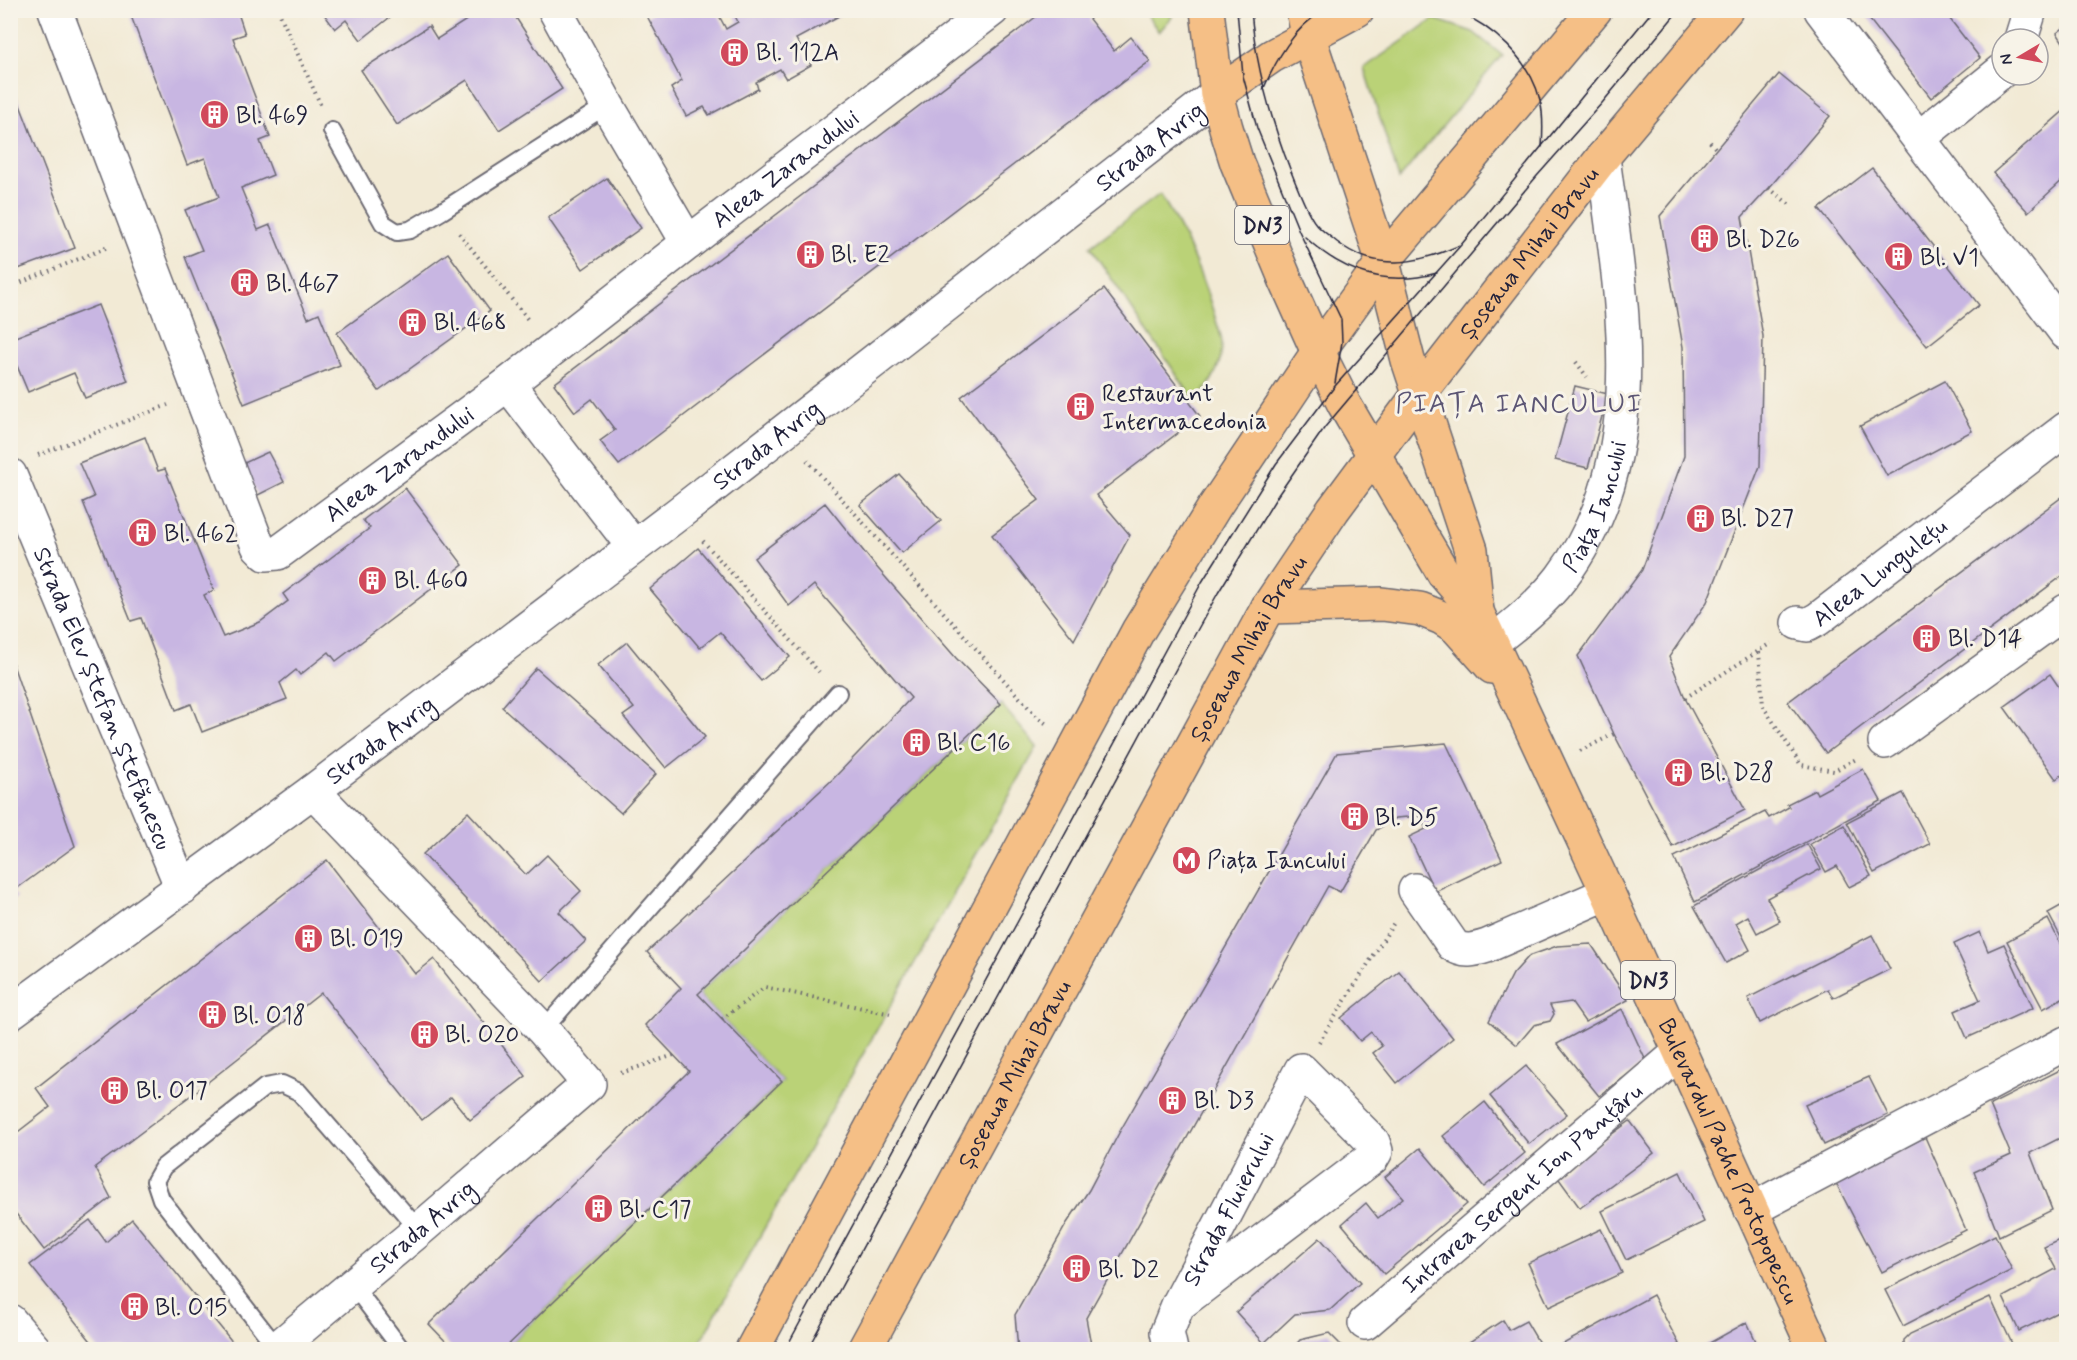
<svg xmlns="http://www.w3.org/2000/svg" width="2077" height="1360" font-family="Mynerve,sans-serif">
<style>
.green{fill:#bad277;stroke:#6e7a59;stroke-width:1.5}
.building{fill:#c8b6e2}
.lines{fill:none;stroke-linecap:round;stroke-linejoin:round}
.lane-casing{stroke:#6b6871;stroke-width:20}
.street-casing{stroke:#6b6871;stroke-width:36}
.primary-casing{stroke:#6b6871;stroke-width:36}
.path{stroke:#6b6871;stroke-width:4;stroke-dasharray:1.5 4.5;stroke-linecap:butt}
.lane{stroke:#fff;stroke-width:16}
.street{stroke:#fff;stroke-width:33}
.primary{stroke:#f5bf86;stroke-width:33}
.tram{stroke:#22223b;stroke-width:1.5}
.labels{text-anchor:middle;stroke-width:6;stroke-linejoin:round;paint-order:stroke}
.shield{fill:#f7f3e8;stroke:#62616f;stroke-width:1.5}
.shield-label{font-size:22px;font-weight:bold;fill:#22223b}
.poi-label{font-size:24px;fill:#22223b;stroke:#f7f3e8;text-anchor:start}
.street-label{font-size:24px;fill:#22223b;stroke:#f7f3e8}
.quarter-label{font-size:27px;letter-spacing:1.5px;fill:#5c5675;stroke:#f7f3e8}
</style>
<rect width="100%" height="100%" fill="#f7f3e8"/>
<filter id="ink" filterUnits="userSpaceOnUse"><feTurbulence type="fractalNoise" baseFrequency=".0167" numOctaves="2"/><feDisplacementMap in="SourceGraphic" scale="12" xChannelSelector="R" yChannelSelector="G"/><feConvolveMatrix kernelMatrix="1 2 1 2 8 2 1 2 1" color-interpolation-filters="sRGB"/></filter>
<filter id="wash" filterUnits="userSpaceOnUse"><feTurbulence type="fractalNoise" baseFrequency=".008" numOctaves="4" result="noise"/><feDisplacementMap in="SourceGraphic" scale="24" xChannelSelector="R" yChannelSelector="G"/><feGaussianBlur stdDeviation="1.35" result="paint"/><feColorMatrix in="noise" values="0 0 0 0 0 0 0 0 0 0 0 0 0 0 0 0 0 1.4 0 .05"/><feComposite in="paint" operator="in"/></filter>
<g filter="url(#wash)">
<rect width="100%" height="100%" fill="#f2ead5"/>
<!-- green -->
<g class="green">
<path d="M1144,11h25l3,6 -13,15z"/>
<path d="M1434,19l39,13 29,23 -103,124 -35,-111z"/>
<path d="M1160,194c24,38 42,80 55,123 2,8 7,19 7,27 0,23 -12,42 -27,58l-105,-155z"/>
<path d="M1001,704l36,43 -341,602 -193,1 279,-269 -84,-87z"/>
</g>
<g id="blocks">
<!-- building -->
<g class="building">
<path d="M145,10h92l8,24 -12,4 37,99 -10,4 13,34 -32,13 17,42 12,-5 38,93 11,-5 21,52 -96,39 -59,-147 17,-7 -17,-40 34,-13 -14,-39 -18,7 -56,-149z"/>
<path d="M321,10h78l-38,30 -15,-20 -11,9z"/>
<path d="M482,10h29l51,79 -63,41 -32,-50 -70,45 -36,-55 68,-44 8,13z"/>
<path d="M657,10h59l10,19 12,-7 -6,-12h118l-54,29 15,26 -25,14 -6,-10 -24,13 2,7 -49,26 -5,-8 -18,9 -15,-28 11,-7 -35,-65z"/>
<path d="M1045,10h56l-12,9 25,32 17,-14 19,24 -531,404 -19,-24 15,-11 -23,-31 -17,13 -21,-28z"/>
<path d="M1862,10h81l37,48 -49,40z"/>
<path d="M2066,26v21l-9,-14z"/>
<path d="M1779,74l51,42 -61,72 -27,29 21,119 -3,130 -53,136 -38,55 16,41 60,112 -72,37 -59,-113 -36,-78 64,-86 42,-114 -1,-109 -23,-131z"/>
<path d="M10,79l65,169 -65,24z"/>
<path d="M2066,109v68l-38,35 -35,-39z"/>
<path d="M1872,168l107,137 -52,41 -108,-137z"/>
<path d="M607,178l34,50 -58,41 -35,-51z"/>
<path d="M448,253l42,58 -111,80 -42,-58z"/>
<path d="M1104,289l96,127 -104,79 34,40 -56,105 -82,-105 47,-35 -78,-103z"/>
<path d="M98,305l30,76 -43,17 -11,-25 -46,19 -18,-43v-10z"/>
<path d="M1945,381l27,50 -85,45 -27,-50z"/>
<path d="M1575,386l33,8 -20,74 -33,-8z"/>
<path d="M145,437l13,34 7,-2 49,121 -10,5 19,42 37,-15 28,-21 -5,-7 87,-66 -7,-8 42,-32 58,77 -127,96 -7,-9 -29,23 -4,-5 -16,13 7,16 -85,33 -11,-28 -15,6 -35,-92 -10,3 -48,-119 11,-5 -15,-34z"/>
<path d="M268,452l16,30 -26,13 -16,-31z"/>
<path d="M899,474l42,47 -39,32 -42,-48z"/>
<path d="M2066,494v79l-240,180 -38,-51z"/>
<path d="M825,503l48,60 83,95 45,46 -303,290 84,87 -279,269h-49l-25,-26 260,-253 -44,-46 36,-37 -34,-36 186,-173 78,-81 -97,-113 -25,21 -35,-48z"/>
<path d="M698,548l92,109 -29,24 -41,-49 -20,16 -50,-59z"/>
<path d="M627,642l78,95 -39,31 -43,-52 11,-8 -36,-43z"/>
<path d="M10,656l65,190 -63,46 5,5 -7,6v-70l4,-2 -4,-5z"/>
<path d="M536,668l120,106 -35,39 -119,-106z"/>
<path d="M2050,674l16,23v75l-10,7 -52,-72z"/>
<path d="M1446,743l56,117 -67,32 -26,-55 17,-8 -6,-13 -24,2 -20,12 -36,62 -12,-6 -242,432 6,32h-74l-3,-35 52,-92 22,-33 30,-57 218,-380z"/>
<path d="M1863,769l18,32 -186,101 -21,-45 91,-45 4,6 20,-11 -2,-3 28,-14 2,4z"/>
<path d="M1903,793l27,51 -56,29 -27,-51z"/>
<path d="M468,812l58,63 21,-20 34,36 -22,21 27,29 -44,40 -119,-127z"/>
<path d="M1844,825l27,51 -22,11 -12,-21 -11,6 -16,-28z"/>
<path d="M1807,844l14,25 -54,29 13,23 -23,12 -9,-17 -12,7 14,27 -24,13 -32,-57z"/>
<path d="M327,860l88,114 19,-15 92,117 -56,44 -19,-23 -29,23 -101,-127 -127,100 -99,74 16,31 -67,52 -34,-44v-68l40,-31 -14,-19z"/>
<path d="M2066,903v44l-18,-34z"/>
<path d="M2048,919l18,36v41l-23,13 -36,-68z"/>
<path d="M1980,932l8,19 16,-7 29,64 -66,30 -12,-27 25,-11 -26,-56z"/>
<path d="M1872,935l18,34 -57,29 -5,-9 -68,34 -12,-25z"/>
<path d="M1591,944l37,56 -43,22 -14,-20 -21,3 4,9 -4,7 -16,4 -17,20 -28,-24 24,-47 16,-18 28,-10z"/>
<path d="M1399,971l54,67 -56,45 -24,-30 9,-7 -11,-14 -11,9 -19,-23z"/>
<path d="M1622,1009l24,52 -47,35 -42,-52z"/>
<path d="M1526,1066l41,48 -38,30 -39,-48z"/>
<path d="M2066,1067v68l-36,18 22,57 -53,26 -25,-64 37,-17 -21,-50z"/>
<path d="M1869,1077l19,38 -64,30 -19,-40z"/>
<path d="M1485,1102l40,51 -41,34 -41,-51z"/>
<path d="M1630,1121l24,32 -74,55 -24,-33z"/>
<path d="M1925,1137l41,93 -84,42 -46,-89z"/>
<path d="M1420,1148l47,56 -83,70 -42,-50 24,-21 12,15 25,-20 -18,-21z"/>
<path d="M1680,1172l24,50 -78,38 -24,-49z"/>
<path d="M132,1219l107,131h-141l-68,-85 60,-45 16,22z"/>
<path d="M1601,1229l21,44 -73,34 -21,-44z"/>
<path d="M1995,1235l17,35 -109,56 -18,-36z"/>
<path d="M2066,1237v71l-47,23 -16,-34 53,-28 -12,-22z"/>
<path d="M1320,1238l40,45 -30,27 -35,4 -31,29 -28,-31z"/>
<path d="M1653,1295l26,49 -10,6h-103l-3,-6z"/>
<path d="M1990,1297l25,53h-111v-10l6,-6z"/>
<path d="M1503,1320l6,10 17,-9 16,27 -3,2h-82z"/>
<path d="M1747,1322l13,28h-63z"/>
<path d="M1329,1333l17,17h-55l9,-10z"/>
</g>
</g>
</g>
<g filter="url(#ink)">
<use href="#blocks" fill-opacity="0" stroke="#6b6871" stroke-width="1.5"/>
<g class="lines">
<defs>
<g id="lane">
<path d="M332,131l51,92 14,9 13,-2 32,-19 165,-106"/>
<path d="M543,1030l295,-337"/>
<path d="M353,1285l49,65"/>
<path d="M277,1348l-116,-149 -6,-18 8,-14 102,-80 17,-3 17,8 120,138"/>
</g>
<g id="street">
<path id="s1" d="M55,10l203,536 8,8 12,-1 230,-169 180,-141 304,-233"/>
<path d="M555,10l52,95 81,138"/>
<path d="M1821,10l245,323"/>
<path d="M2021,39l9,-29"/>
<path d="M1919,138l83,-67"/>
<path d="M508,384l125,162"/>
<path id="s2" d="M10,475l172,413"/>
<path id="s3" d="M1798,623l9,2 11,-6 248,-190"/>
<path id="s4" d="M1491,643c25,-19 51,-40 70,-65 93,-123 60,-280 42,-421"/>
<path d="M1885,742l181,-131"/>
<path d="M1415,890l38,55c11,8 21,5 34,1l121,-53"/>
<path id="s5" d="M10,1013l303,-222 366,-278 538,-419"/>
<path d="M1751,1210l315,-167"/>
<path d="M10,1321l25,29"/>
<path id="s6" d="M1365,1323l315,-271"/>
<path id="s7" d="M275,1350l144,-120 170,-146 -46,-54 -230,-239"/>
<path id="s8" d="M1171,1350l-4,-18 11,-27 123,-235 72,72 3,9 -4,7 -194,147"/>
</g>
<g id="primary">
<path id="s9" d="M1207,10l10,84 9,34 11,35 49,118 32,71 26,52 100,170 33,38 131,281 207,457"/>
<path d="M1303,10l5,25 75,227 25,98 63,190 6,62"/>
<path d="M1217,94l55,-38 85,-46"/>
<path d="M1268,607l114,-3 38,5 22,9 14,9 36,40"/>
<path d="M752,1350l386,-719 77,-125 103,-154 65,-90 212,-252"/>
<path id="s10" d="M864,1350l404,-743 65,-97 86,-116 184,-237 123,-147"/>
</g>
</defs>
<!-- lane casing -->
<use href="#lane" class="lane-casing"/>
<!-- street casing -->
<use href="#street" class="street-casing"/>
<!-- primary casing -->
<use href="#primary" class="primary-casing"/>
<!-- path -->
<g class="path">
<path d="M278,10l44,98"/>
<path d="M1710,142l6,7"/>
<path d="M1769,188l21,17"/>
<path d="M459,233l70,88"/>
<path d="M10,287l98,-40"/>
<path d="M1576,362l11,15"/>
<path d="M38,455l130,-50"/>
<path d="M807,460l230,257 11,8"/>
<path d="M703,541l116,131"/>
<path d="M1759,652l4,54 38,59 33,6 22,-12"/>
<path d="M1685,698l86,-55"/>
<path d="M1580,751l34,-17"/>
<path d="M722,1019l43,-32 126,27"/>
<path d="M1319,1042l76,-121"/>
<path d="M621,1073l53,-18"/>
<path d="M554,1350l6,-5 12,5"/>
</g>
<!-- lane -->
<use href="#lane" class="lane"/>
<!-- street -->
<use href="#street" class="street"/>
<!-- primary -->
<use href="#primary" class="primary"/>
<!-- tram -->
<g class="tram">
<path d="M1237,10l6,66 14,52 42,103 42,88 1,23 -7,41"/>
<path d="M1251,10c4,50 16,96 33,143 6,16 22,60 32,71 6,7 14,12 21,18 39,30 79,22 121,4"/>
<path d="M1455,10c37,16 75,49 85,90 4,15 3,32 2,47"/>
<path d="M1263,90c13,-30 31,-63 61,-80"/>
<path d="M1305,237c38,36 81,50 132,36"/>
<path d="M785,1350l417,-768 74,-118 59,-78 126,-141 192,-235"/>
<path d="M807,1350l377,-696 34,-61 60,-98 47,-68 212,-251 65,-73 77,-93"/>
</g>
</g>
</g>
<!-- icons -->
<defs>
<symbol id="building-disc" viewBox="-11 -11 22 22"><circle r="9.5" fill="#d1495b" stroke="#f7f3e8"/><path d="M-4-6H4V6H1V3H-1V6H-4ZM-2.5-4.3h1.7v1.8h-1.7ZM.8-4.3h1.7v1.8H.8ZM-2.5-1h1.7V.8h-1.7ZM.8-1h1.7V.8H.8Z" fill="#fff"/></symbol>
<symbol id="metro-disc" viewBox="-11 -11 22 22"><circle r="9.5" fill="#d1495b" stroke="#f7f3e8"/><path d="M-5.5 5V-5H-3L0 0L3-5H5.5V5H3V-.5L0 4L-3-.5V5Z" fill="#fff"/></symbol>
</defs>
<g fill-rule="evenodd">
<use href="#building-disc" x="718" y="36" width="33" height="33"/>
<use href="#building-disc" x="198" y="98" width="33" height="33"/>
<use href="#building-disc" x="1688" y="222" width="33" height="33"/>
<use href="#building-disc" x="794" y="238" width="33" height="33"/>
<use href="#building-disc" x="1882" y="240" width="33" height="33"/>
<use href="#building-disc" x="228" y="266" width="33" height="33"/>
<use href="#building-disc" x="396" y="306" width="33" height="33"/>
<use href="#building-disc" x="1064" y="390" width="33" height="33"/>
<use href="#building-disc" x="1684" y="502" width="33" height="33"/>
<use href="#building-disc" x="126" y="516" width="33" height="33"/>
<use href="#building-disc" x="356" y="564" width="33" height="33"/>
<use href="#building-disc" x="1910" y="622" width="33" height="33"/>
<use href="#building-disc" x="900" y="726" width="33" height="33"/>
<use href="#building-disc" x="1662" y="756" width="33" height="33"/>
<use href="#building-disc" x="1338" y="800" width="33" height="33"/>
<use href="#metro-disc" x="1170" y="844" width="33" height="33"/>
<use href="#building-disc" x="292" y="922" width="33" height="33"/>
<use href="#building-disc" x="196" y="998" width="33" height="33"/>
<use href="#building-disc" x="408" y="1018" width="33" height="33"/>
<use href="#building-disc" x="98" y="1074" width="33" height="33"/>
<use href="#building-disc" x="1156" y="1084" width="33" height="33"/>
<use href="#building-disc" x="582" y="1192" width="33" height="33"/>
<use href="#building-disc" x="1060" y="1252" width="33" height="33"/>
<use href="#building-disc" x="118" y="1290" width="33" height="33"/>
</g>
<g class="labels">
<!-- shield labels -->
<g class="shield">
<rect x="1235" y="206" width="54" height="38" rx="4.5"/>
<rect x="1621" y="961" width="54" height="38" rx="4.5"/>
</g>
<g class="shield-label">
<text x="1262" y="233">DN3</text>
<text x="1648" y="988">DN3</text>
</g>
<!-- poi labels -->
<g class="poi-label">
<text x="756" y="60">Bl. 112A</text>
<text x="236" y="123">Bl. 469</text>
<text x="1726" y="247">Bl. D26</text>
<text x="831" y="262">Bl. E2</text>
<text x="1920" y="265">Bl. V1</text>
<text x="266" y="291">Bl. 467</text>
<text x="434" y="330">Bl. 468</text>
<text x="1102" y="401">Restaurant<tspan x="1102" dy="28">Intermacedonia</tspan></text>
<text x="1721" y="526">Bl. D27</text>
<text x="164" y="541">Bl. 462</text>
<text x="394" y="588">Bl. 460</text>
<text x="1948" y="646">Bl. D14</text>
<text x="937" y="750">Bl. C16</text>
<text x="1700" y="780">Bl. D28</text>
<text x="1375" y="825">Bl. D5</text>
<text x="1207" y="868">Piața Iancului</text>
<text x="330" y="946">Bl. O19</text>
<text x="233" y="1023">Bl. O18</text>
<text x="445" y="1042">Bl. O20</text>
<text x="136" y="1098">Bl. O17</text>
<text x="1194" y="1108">Bl. D3</text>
<text x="619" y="1217">Bl. C17</text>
<text x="1098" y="1277">Bl. D2</text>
<text x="155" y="1315">Bl. O15</text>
</g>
<!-- street labels -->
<g class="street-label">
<text dy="8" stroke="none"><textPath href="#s5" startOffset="1432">Strada Avrig</textPath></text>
<text dy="8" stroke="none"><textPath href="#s1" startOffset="1233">Aleea Zarandului</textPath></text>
<text dy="8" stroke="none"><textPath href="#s10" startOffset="1286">Șoseaua Mihai Bravu</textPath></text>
<text dy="8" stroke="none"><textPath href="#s5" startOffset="946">Strada Avrig</textPath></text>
<text dy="8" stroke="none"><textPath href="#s1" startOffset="747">Aleea Zarandului</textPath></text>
<text dy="8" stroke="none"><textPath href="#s4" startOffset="176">Piața Iancului</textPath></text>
<text dy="8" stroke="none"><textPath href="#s3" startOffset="99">Aleea Lungulețu</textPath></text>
<text dy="8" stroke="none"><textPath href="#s10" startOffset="800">Șoseaua Mihai Bravu</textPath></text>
<text dy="8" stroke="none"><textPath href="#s2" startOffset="242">Strada Elev Ștefan Ștefănescu</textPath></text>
<text dy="8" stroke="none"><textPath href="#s5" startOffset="460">Strada Avrig</textPath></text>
<text dy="8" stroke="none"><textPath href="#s10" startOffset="314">Șoseaua Mihai Bravu</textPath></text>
<text dy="8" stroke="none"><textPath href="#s9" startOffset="1272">Bulevardul Pache Protopopescu</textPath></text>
<text dy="8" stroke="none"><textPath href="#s6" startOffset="207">Intrarea Sergent Ion Panțâru</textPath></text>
<text dy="8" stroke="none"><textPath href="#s8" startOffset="156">Strada Fluierului</textPath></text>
<text dy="8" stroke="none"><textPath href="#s7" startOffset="192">Strada Avrig</textPath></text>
</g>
<!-- quarter labels -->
<g class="quarter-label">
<text x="1519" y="412">PIAȚA IANCULUI</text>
</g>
</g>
<!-- margin -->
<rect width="2077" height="1360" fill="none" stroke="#f7f3e8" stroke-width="36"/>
<!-- north arrow -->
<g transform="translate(2020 57) rotate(260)"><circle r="28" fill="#f7f3e8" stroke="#a29fa3" stroke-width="1.5"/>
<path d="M0-4.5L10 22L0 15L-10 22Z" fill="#d1495b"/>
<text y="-9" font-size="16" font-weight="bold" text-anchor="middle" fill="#22223b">N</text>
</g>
</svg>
